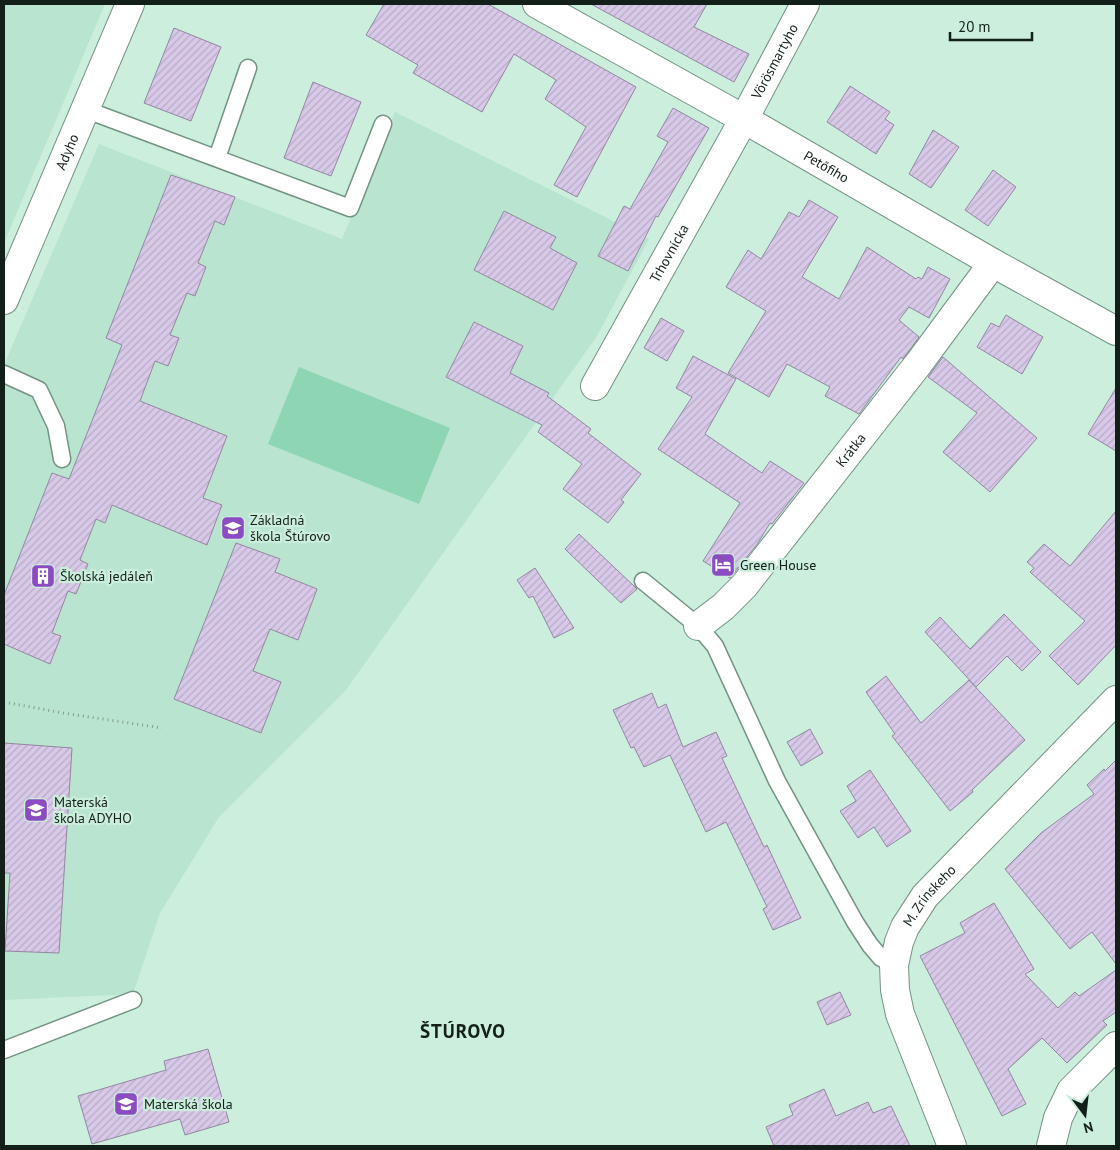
<svg xmlns="http://www.w3.org/2000/svg" width="1120" height="1150" font-family="'PT Sans',sans-serif">
<style>
.built{fill:#b9e4cf}
.pitch{fill:#8ed5b4}
.building{fill:url(#building-hatch);stroke:#9386a1}
.lines{fill:none;stroke-linecap:round;stroke-linejoin:round}
.lane-casing{stroke:#739383;stroke-width:19}
.street-casing{stroke:#739383;stroke-width:30}
.path{stroke:#829c8f;stroke-width:3;stroke-dasharray:1 4;stroke-linecap:butt}
.lane{stroke:#fff;stroke-width:16}
.street{stroke:#fff;stroke-width:28}
.labels{text-anchor:middle;stroke-width:4.5;stroke-linejoin:round;paint-order:stroke}
.street-label{font-size:14px;fill:#131f19;stroke:#ced}
.poi-label{font-size:14px;fill:#131f19;stroke:#ced;text-anchor:start}
.district-label{font-size:19px;font-weight:bold;letter-spacing:1px;fill:#131f19;stroke:#ced}
</style>
<defs>
<pattern id="building-hatch" width="6" height="6" patternUnits="userSpaceOnUse" patternTransform="scale(1.25)"><rect width="6" height="6" fill="#d7c9e7"/><path d="M-1 1l2-2M0 6l6-6M5 7l2-2" fill="none" stroke="#b8acc6"/></pattern>
</defs>
<rect width="100%" height="100%" fill="#ced"/>
<!-- built -->
<g class="built">
<path d="M4,4h101l-101,239z"/>
<path d="M395,112l254,127 -52,97 -251,354 -127,127 -59,96 -27,81 -129,6v-635l95,-221 243,95z"/>
</g>
<!-- pitch -->
<path class="pitch" d="M299,367l151,61 -31,76 -151,-60z"/>
<!-- building -->
<g class="building">
<path d="M384,4h104l148,83 -59,110 -23,-12 32,-58 -41,-28 11,-19 -42,-26 -32,58 -69,-39 5,-8 -52,-30z"/>
<path d="M591,4h116l-13,23 55,27 -15,28z"/>
<path d="M174,28l47,19 -30,74 -47,-18z"/>
<path d="M313,82l48,20 -30,74 -47,-18z"/>
<path d="M850,86l40,26 -5,7 9,6 -18,29 -49,-32z"/>
<path d="M673,108l36,20 -51,89 -2,-1 -28,55 -30,-15 26,-50 6,3 38,-67 -11,-6z"/>
<path d="M933,130l26,17 -28,41 -22,-14z"/>
<path d="M993,170l23,17 -28,39 -23,-16z"/>
<path d="M171,175l64,22 -11,28 -9,-4 -17,42 8,4 -11,29 -8,-3 -17,42 9,3 -11,28 -13,-5 -15,40 87,35 -24,62 19,7 -15,40 -95,-40 -7,18 -9,-4 -16,41 8,4 -12,30 -8,-3 -16,42 9,3 -11,28 -46,-20v-49l48,-122 17,6 53,-134 -16,-7z"/>
<path d="M809,200l29,17 -36,60 37,22 28,-52 49,32 2,-2 4,2 6,-12 22,12 -21,39 -20,-11 -10,13 20,17 -16,22 -2,-2 -42,57 -34,-18 5,-9 -43,-23 -18,33 -41,-24 38,-62 -40,-24 22,-37 13,9 28,-47 10,5z"/>
<path d="M504,211l52,26 -6,11 27,15 -24,47 -79,-40z"/>
<path d="M1006,315l37,22 -21,37 -45,-27 14,-24 8,4z"/>
<path d="M661,318l23,13 -17,30 -23,-13z"/>
<path d="M474,322l49,24 -13,27 39,20 -2,3 44,33 -3,4 53,41 -20,26 3,2 -16,21 -45,-34 19,-25 -44,-32 4,-7 -96,-48z"/>
<path d="M693,356l43,23 -31,55 57,39 8,-12 34,22 -32,41 -2,-1 -12,20 -28,35 -27,-17 37,-58 -82,-54 34,-52 -16,-9z"/>
<path d="M943,357l94,81 -47,54 -47,-40 34,-39 -49,-36z"/>
<path d="M1116,388v63l-28,-17z"/>
<path d="M1116,511v134l-38,40 -29,-29 36,-35 -55,-49 4,-4 -7,-6 17,-18 26,22z"/>
<path d="M579,534l56,53 2,2 -16,14 -56,-54z"/>
<path d="M236,543l44,16 -5,13 42,17 -19,51 -28,-11 -17,42 28,11 -20,51 -87,-34z"/>
<path d="M535,568l39,60 -20,10 -21,-42 -4,2 -12,-18z"/>
<path d="M1004,614l37,38 -19,19 -15,-15 -31,31 -51,-55 15,-15 30,32z"/>
<path d="M886,676l35,47 48,-43 56,60 -53,50 1,2 -23,19 -58,-75 3,-2 -29,-42z"/>
<path d="M652,693l6,15 8,-4 17,43 33,-15 11,24 -5,2 42,89 3,-2 34,73 -28,12 -10,-21 4,-2 -41,-85 -20,10 -36,-77 -26,12 -10,-20 -3,1 -18,-38z"/>
<path d="M810,729l13,24 -22,13 -14,-24z"/>
<path d="M4,743l68,5 -13,205 -54,-2 5,-78h-6z"/>
<path d="M1116,760v204l-24,-32 -22,17 -65,-80 36,-36 53,-39 -7,-9 17,-16 1,2z"/>
<path d="M870,770l41,61 -24,16 -13,-20 -16,11 -18,-27 16,-10 -9,-15z"/>
<path d="M994,903l40,66 -9,5 33,34 17,-16 4,4 37,-26v42l-13,9 4,4 -40,38 -25,-25 -34,31 18,35 -24,12 -82,-160 45,-23 -5,-10z"/>
<path d="M840,992l11,23 -24,10 -10,-23z"/>
<path d="M208,1049l21,73 -44,13 -5,-16 -88,25 -14,-48 88,-26 -2,-9z"/>
<path d="M824,1089l12,27 32,-14 5,11 18,-7 19,40h-136l-8,-19 27,-12 -4,-10z"/>
</g>
<g class="lines">
<defs>
<g id="lane">
<path d="M84,109l266,99 33,-84"/>
<path d="M217,158l31,-90"/>
<path d="M4,374l35,16 17,36 6,33"/>
<path d="M643,581l55,45 17,20 62,135 78,141 15,23 11,13 13,7"/>
<path d="M4,1050l129,-50"/>
</g>
<g id="street">
<path id="s1" d="M537,4l207,115 249,144 123,68"/>
<path id="s2" d="M4,300l126,-296"/>
<path id="s3" d="M595,386l149,-267 61,-115"/>
<path id="s4" d="M698,626l25,-19 21,-21 175,-223 74,-100"/>
<path id="s5" d="M952,1146l-52,-132 -5,-24 -1,-25 5,-23 6,-15 20,-31 191,-196"/>
<path d="M1051,1146l7,-28 13,-27 45,-45"/>
</g>
</defs>
<!-- lane casing -->
<use href="#lane" class="lane-casing"/>
<!-- street casing -->
<use href="#street" class="street-casing"/>
<!-- path -->
<path class="path" d="M4,702l59,11 99,15"/>
<!-- lane -->
<use href="#lane" class="lane"/>
<!-- street -->
<use href="#street" class="street"/>
</g>
<!-- icons -->
<defs>
<symbol id="school-square" viewBox="-11 -11 22 22"><rect x="-9" y="-9" width="18" height="18" rx="4" fill="#8c4cc1" stroke="#ced"/><path d="M0-5L7-2L0 1L-7-2ZM-4 1L0 2.5L4 1V4Q0 6-4 4Z" fill="#fff"/></symbol>
<symbol id="hotel-square" viewBox="-11 -11 22 22"><rect x="-9" y="-9" width="18" height="18" rx="4" fill="#8c4cc1" stroke="#ced"/><path d="M-6-4.5h1.5V1H6V5H4.5V3h-9V5H-6ZM-4 0a1.8 1.8 0 1 1 3.6 0ZM.5 0V-2.5h3Q6-2.5 6 0Z" fill="#fff"/></symbol>
<symbol id="building-square" viewBox="-11 -11 22 22"><rect x="-9" y="-9" width="18" height="18" rx="4" fill="#8c4cc1" stroke="#ced"/><path d="M-4-6H4V6H1V3H-1V6H-4ZM-2.5-4.3h1.7v1.8h-1.7ZM.8-4.3h1.7v1.8H.8ZM-2.5-1h1.7V.8h-1.7ZM.8-1h1.7V.8H.8Z" fill="#fff"/></symbol>
</defs>
<g fill-rule="evenodd">
<use href="#school-square" x="219" y="514" width="28" height="28"/>
<use href="#hotel-square" x="709" y="551" width="28" height="28"/>
<use href="#building-square" x="29" y="562" width="28" height="28"/>
<use href="#school-square" x="22" y="796" width="28" height="28"/>
<use href="#school-square" x="112" y="1090" width="28" height="28"/>
</g>
<g class="labels">
<!-- street labels -->
<g class="street-label">
<text dy="5" stroke="none"><textPath href="#s3" startOffset="371">Vörösmartyho</textPath></text>
<text dy="5" stroke="none"><textPath href="#s2" startOffset="161">Adyho</textPath></text>
<text dy="5" stroke="none"><textPath href="#s1" startOffset="332">Petőfiho</textPath></text>
<text dy="5" stroke="none"><textPath href="#s3" startOffset="152">Trhovnícka</textPath></text>
<text dy="5" stroke="none"><textPath href="#s4" startOffset="234">Krátka</textPath></text>
<text dy="5" stroke="none"><textPath href="#s5" startOffset="271">M. Zrínskeho</textPath></text>
</g>
<!-- poi labels -->
<g class="poi-label">
<text x="250" y="525">Základná<tspan x="250" dy="16">škola Štúrovo</tspan></text>
<text x="740" y="570">Green House</text>
<text x="60" y="581">Školská jedáleň</text>
<text x="54" y="807">Materská<tspan x="54" dy="16">škola ADYHO</tspan></text>
<text x="144" y="1109">Materská škola</text>
</g>
<!-- district labels -->
<g class="district-label">
<text x="463" y="1038">ŠTÚROVO</text>
</g>
</g>
<!-- border -->
<rect width="1120" height="1150" fill="none" stroke="#131f19" stroke-width="10"/>
<!-- north arrow -->
<g transform="translate(1085 1115) rotate(165)" stroke="#cceedd" stroke-width="4" paint-order="stroke">
<path d="M0-4L9 19L0 12L-9 19Z" fill="#131f19"/>
<text y="-8" font-size="14" font-weight="bold" text-anchor="middle" fill="#131f19">N</text>
</g>
<!-- scale -->
<path d="M950 32v8h82v-8" fill="none" stroke="#131f19" stroke-width="2.5"/>
<text x="958" y="32" font-size="15" fill="#131f19" stroke="#cceedd" stroke-width="4" paint-order="stroke">20 m</text>
</svg>
